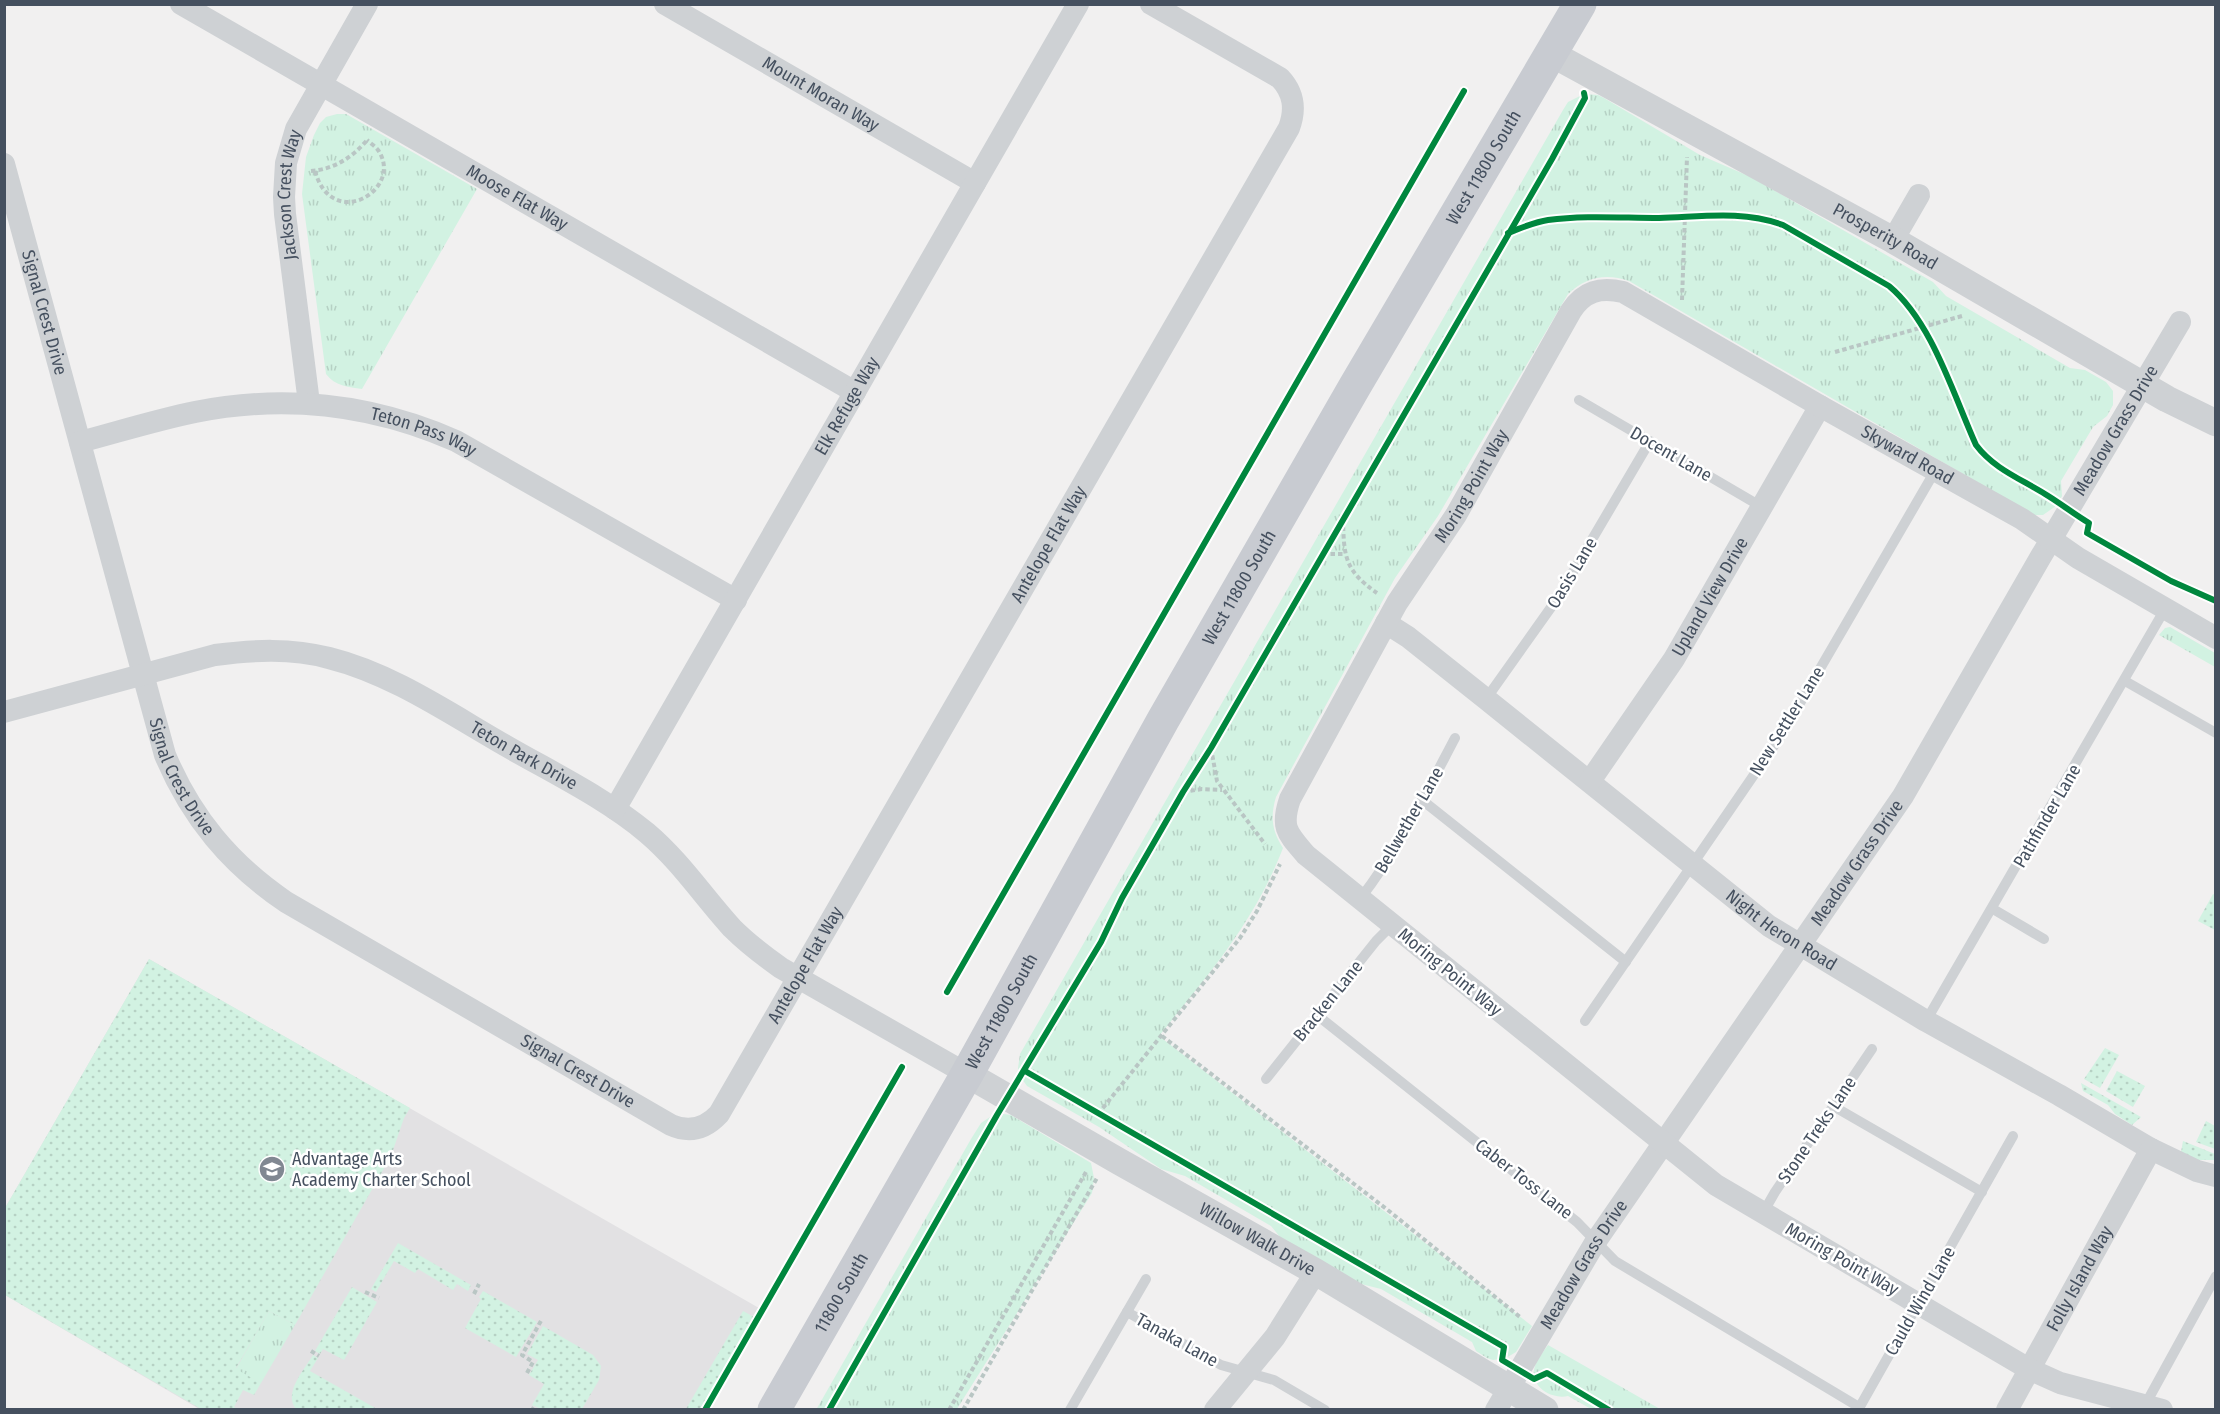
<svg xmlns="http://www.w3.org/2000/svg" width="2220" height="1414" font-family="'Fira Sans Condensed',sans-serif">
<style>
.education{fill:#e2e1e3}
.grass{fill:url(#grass-dots)}
.park{fill:url(#park-tufts)}
.lines{fill:none;stroke-linecap:round;stroke-linejoin:round}
.path{stroke:#b9c6c4;stroke-width:4;stroke-dasharray:4.5 3;stroke-linecap:butt}
.service{stroke:#ced1d4;stroke-width:10}
.minor{stroke:#ced1d4;stroke-width:22}
.tertiary{stroke:#ced1d4;stroke-width:27}
.primary{stroke:#c8cbd1;stroke-width:33}
.cycleway-casing{stroke:#fff;stroke-width:10}
.cycleway{stroke:#00873e;stroke-width:6}
.labels{text-anchor:middle;stroke-width:5;stroke-linejoin:round;paint-order:stroke}
.street-label{font-size:18px;fill:#45505f;stroke:#fff}
.poi-label{font-size:18px;fill:#45505f;stroke:#fff;text-anchor:start}
</style>
<defs>
<pattern id="grass-dots" width="8" height="8" patternUnits="userSpaceOnUse" patternTransform="scale(1.5)"><rect width="8" height="8" fill="#d2f2e2"/><path d="M2 2h.1M6 6h.1" fill="none" stroke="#b6d1c4" stroke-width="1.8" stroke-linecap="round"/></pattern>
<pattern id="park-tufts" width="24" height="20" patternUnits="userSpaceOnUse" patternTransform="scale(1.5)"><rect width="24" height="20" fill="#d2f2e2"/><path d="M3 7l-1-3M5 7V3M7 7l1-3M15 17l-1-3M17 17v-4M19 17l1-3" fill="none" stroke="#b6d1c4"/></pattern>
</defs>
<rect width="100%" height="100%" fill="#f1f0f0"/>
<!-- education -->
<path class="education" d="M149,959l610,349 -58,101 -500,1 -196,-115v-87z"/>
<!-- grass -->
<g class="grass">
<path d="M2213,894l2,1v35l-17,-9z"/>
<path d="M149,959l261,149 -6,10 -13,38 -96,169 -26,-14 -33,57 25,15 -7,12 -11,-5 -9,17 4,2h-37l-196,-114v-87z"/>
<path d="M2105,1048l14,7 -19,33 -16,-9z"/>
<path d="M2117,1071l28,15 -12,21 -27,-16z"/>
<path d="M2081,1083l60,34 -9,8 -17,-11 -7,-9 -25,-14z"/>
<path d="M2206,1121l9,5v23l-19,-7z"/>
<path d="M2183,1141l32,13v6h-17l-17,-8z"/>
<path d="M398,1243l73,42 -3,6 -11,-7 -4,6 -35,-21 -3,4 -21,-12 -18,31 -5,-3z"/>
<path d="M352,1287l25,15 -33,58 -21,-11 -3,5 -5,-3z"/>
<path d="M483,1291l54,31 -21,35 -51,-29 16,-29 -2,-2z"/>
<path d="M743,1311l11,6 -53,92h-15z"/>
<path d="M543,1326l50,29 8,11 -2,14 -17,29h-41l-9,-4 12,-21 -15,-9 9,-15 -11,-6z"/>
<path d="M313,1355l5,3 -8,13 67,38 -80,1c-15,-16 7,-40 16,-55z"/>
</g>
<!-- park -->
<g class="park">
<path d="M1584,94l14,1 6,3 96,57 51,22 182,105 13,14 124,72 15,2 21,12 7,9v14l-6,11 -14,11 -32,54 1,15 -6,10 -13,9h-9l-405,-234c-23,-8 -43,-4 -61,13l-130,222 -43,62 -119,219c-6,20 -4,34 7,51 -29,75 -75,127 -124,188l373,290 -16,26 -10,6 -13,2 -6,-2 -11,-7 -4,-9 -91,-53 -20,-5 -81,-47 -9,-11 -86,-50 -24,-7 -62,-42 -72,-41 -8,-11 -1,-7 2,-14 543,-944 5,-8z"/>
<path d="M337,114h9l131,75 -115,200c-14,-2 -27,-3 -36,-15l-24,-180 4,-37 8,-22 6,-12 6,-6z"/>
<path d="M2170,627l45,26v14l-56,-32 6,-7z"/>
<path d="M996,1113l15,2 80,48 3,15 -2,15 -135,216 -141,1 155,-271 10,-16z"/>
<path d="M269,1311l26,14 -34,58 -25,-14z"/>
<path d="M1548,1345l112,64h-69l-23,-13c-16,4 -40,-10 -33,-30 2,-7 9,-15 13,-21z"/>
</g>
<g class="lines">
<!-- path -->
<g class="path">
<path d="M311,171c24,-2 42,-14 57,-32"/>
<path d="M315,171c17,62 90,18 63,-21 -3,-4 -8,-7 -11,-10"/>
<path d="M1682,300l5,-143"/>
<path d="M1835,352l127,-36"/>
<path d="M1343,519c1,37 1,51 34,74"/>
<path d="M1323,554h21"/>
<path d="M1211,748l6,33 48,63"/>
<path d="M1183,792l19,-3 20,1"/>
<path d="M1162,1036l227,175 131,106"/>
<path d="M1098,1114l142,-176 17,-27 23,-47"/>
<path d="M365,1292l14,6"/>
<path d="M474,1294l5,-10"/>
<path d="M311,1351l8,5"/>
<path d="M527,1373l6,-11 -11,-7 20,-36"/>
<path d="M531,1408l3,2"/>
<path d="M949,1410l137,-238"/>
<path d="M963,1410l134,-232"/>
</g>
<!-- service -->
<g class="service">
<path d="M1579,400l183,107"/>
<path d="M2125,681l91,52"/>
<path d="M1486,699l71,-100 93,-158"/>
<path d="M1422,800l204,162"/>
<path d="M1360,899c38,-49 66,-106 95,-161"/>
<path d="M1993,909l51,30"/>
<path d="M1317,1015l260,207 38,39 244,146"/>
<path d="M1585,1021l197,-287 153,-263"/>
<path d="M1926,1021l239,-412"/>
<path d="M1266,1079l110,-138 16,-16"/>
<path d="M1833,1106l149,86"/>
<path d="M1763,1213l12,-21 97,-143"/>
<path d="M1127,1312l94,53 53,15 51,30"/>
<path d="M2144,1407l72,-131"/>
<path d="M1070,1410l76,-131"/>
<path d="M1858,1410l155,-274"/>
</g>
<!-- minor -->
<g class="minor">
<path id="s1" d="M181,4l674,388"/>
<path id="s2" d="M665,4l310,179"/>
<path id="s3" d="M4,164l161,591c26,62 65,109 121,147l385,223c18,8 34,4 48,-11l570,-986c7,-19 5,-35 -9,-50l-129,-74"/>
<path d="M1893,240l26,-45"/>
<path id="s4" d="M309,403l-24,-189 -1,-17 2,-34 10,-34 71,-125"/>
<path id="s5" d="M80,442c38,-10 76,-22 115,-30 90,-18 177,-8 261,29l280,159"/>
<path id="s6" d="M1386,623l22,14 78,62 283,227 157,95 133,74 92,54 46,22 19,5"/>
<path id="s7" d="M4,712l211,-57c38,-5 76,-7 114,3 64,16 121,56 179,89 47,27 97,51 139,86 33,28 56,63 85,95 15,15 32,28 49,40l186,106"/>
<path id="s8" d="M1590,781l84,-122 146,-253"/>
<path id="s9" d="M615,809l463,-805"/>
<path d="M1215,1410l60,-73 41,-65"/>
<path id="s10" d="M1496,1410l100,-169 307,-445 137,-238 140,-236"/>
<path id="s11" d="M2007,1410l144,-261"/>
<path id="s12" d="M2162,1410l-102,-27 -31,-14 -313,-184 -410,-330c-18,-21 -26,-27 -16,-56l107,-196 59,-88 115,-204c13,-20 29,-24 52,-19l197,114 202,113 56,39 138,80"/>
</g>
<!-- tertiary -->
<g class="tertiary">
<path id="s13" d="M1552,54l341,186 274,159 49,24"/>
<path id="s14" d="M967,1074l153,88 196,110 229,138"/>
</g>
<!-- primary -->
<path class="primary" id="s15" d="M774,1410l193,-336 196,-354 192,-334 225,-382"/>
<defs>
<g id="cycleway">
<path d="M1508,233c13,-5 26,-11 40,-13 36,-5 74,-2 111,-2 42,-1 83,-8 124,7l106,61c43,36 64,108 87,159 18,24 45,34 69,49 15,9 29,20 44,29l-2,10 84,48 45,20"/>
<path d="M947,992l517,-901"/>
<path d="M1025,1071l479,276 -2,13 32,19 13,-6 62,37"/>
<path d="M705,1410l197,-343"/>
<path d="M829,1410l168,-295 104,-173 21,-44 61,-106 28,-44 341,-589 33,-61 -1,-5"/>
</g>
</defs>
<!-- cycleway casing -->
<use href="#cycleway" class="cycleway-casing"/>
<!-- cycleway -->
<use href="#cycleway" class="cycleway"/>
</g>
<!-- icons -->
<defs>
<symbol id="school-disc" viewBox="-11 -11 22 22"><circle r="9.5" fill="#818892" stroke="#fff"/><path d="M0-5L7-2L0 1L-7-2ZM-4 1L0 2.5L4 1V4Q0 6-4 4Z" fill="#fff"/></symbol>
</defs>
<g fill-rule="evenodd">
<use href="#school-disc" x="257" y="1154" width="30" height="30"/>
</g>
<g class="labels">
<!-- street labels -->
<g class="street-label">
<text dy="6" stroke="none"><textPath href="#s2" startOffset="180">Mount Moran Way</textPath></text>
<text dy="6" stroke="none"><textPath href="#s15" startOffset="1431">West 11800 South</textPath></text>
<text dy="6" stroke="none"><textPath href="#s4" startOffset="210">Jackson Crest Way</textPath></text>
<text dy="6" stroke="none"><textPath href="#s1" startOffset="388">Moose Flat Way</textPath></text>
<text dy="6" stroke="none"><textPath href="#s13" startOffset="380">Prosperity Road</textPath></text>
<text dy="6" stroke="none"><textPath href="#s3" startOffset="154">Signal Crest Drive</textPath></text>
<text dy="6" stroke="none"><textPath href="#s9" startOffset="465">Elk Refuge Way</textPath></text>
<text dy="6" stroke="none"><textPath href="#s10" startOffset="1160">Meadow Grass Drive</textPath></text>
<text dy="6" stroke="none"><textPath href="#s5" startOffset="352">Teton Pass Way</textPath></text>
<text transform="translate(1671 454) rotate(30)" y="6">Docent Lane</text>
<text dy="6" stroke="none"><textPath href="#s12" startOffset="2043">Skyward Road</textPath></text>
<text dy="6" stroke="none"><textPath href="#s12" startOffset="1454">Moring Point Way</textPath></text>
<text dy="6" stroke="none"><textPath href="#s3" startOffset="1962">Antelope Flat Way</textPath></text>
<text transform="translate(1572 573) rotate(-59)" y="6">Oasis Lane</text>
<text dy="6" stroke="none"><textPath href="#s15" startOffset="945">West 11800 South</textPath></text>
<text dy="6" stroke="none"><textPath href="#s8" startOffset="220">Upland View Drive</textPath></text>
<text transform="translate(1787 721) rotate(-58)" y="6">New Settler Lane</text>
<text dy="6" stroke="none"><textPath href="#s7" startOffset="552">Teton Park Drive</textPath></text>
<text dy="6" stroke="none"><textPath href="#s3" startOffset="639">Signal Crest Drive</textPath></text>
<text transform="translate(2047 816) rotate(-60)" y="6">Pathfinder Lane</text>
<text transform="translate(1409 820) rotate(-60)" y="6">Bellwether Lane</text>
<text dy="6" stroke="none"><textPath href="#s10" startOffset="656">Meadow Grass Drive</textPath></text>
<text dy="6" stroke="none"><textPath href="#s6" startOffset="501">Night Heron Road</textPath></text>
<text dy="6" stroke="none"><textPath href="#s3" startOffset="1476">Antelope Flat Way</textPath></text>
<text transform="translate(1450 972) rotate(39)" y="6">Moring Point Way</text>
<text transform="translate(1328 1001) rotate(-51)" y="6">Bracken Lane</text>
<text dy="6" stroke="none"><textPath href="#s15" startOffset="459">West 11800 South</textPath></text>
<text dy="6" stroke="none"><textPath href="#s3" startOffset="1143">Signal Crest Drive</textPath></text>
<text transform="translate(1817 1130) rotate(-56)" y="6">Stone Treks Lane</text>
<text transform="translate(1524 1179) rotate(38)" y="6">Caber Toss Lane</text>
<text dy="6" stroke="none"><textPath href="#s14" startOffset="334">Willow Walk Drive</textPath></text>
<text transform="translate(1842 1259) rotate(30)" y="6">Moring Point Way</text>
<text dy="6" stroke="none"><textPath href="#s10" startOffset="170">Meadow Grass Drive</textPath></text>
<text dy="6" stroke="none"><textPath href="#s11" startOffset="150">Folly Island Way</textPath></text>
<text dy="6" stroke="none"><textPath href="#s15" startOffset="135">11800 South</textPath></text>
<text transform="translate(1920 1301) rotate(-60)" y="6">Cauld Wind Lane</text>
<text transform="translate(1177 1340) rotate(29)" y="6">Tanaka Lane</text>
</g>
<!-- poi labels -->
<g class="poi-label">
<text x="292" y="1165">Advantage Arts<tspan x="292" dy="21">Academy Charter School</tspan></text>
</g>
</g>
<!-- border -->
<rect width="2220" height="1414" fill="none" stroke="#45505f" stroke-width="12"/>
</svg>
